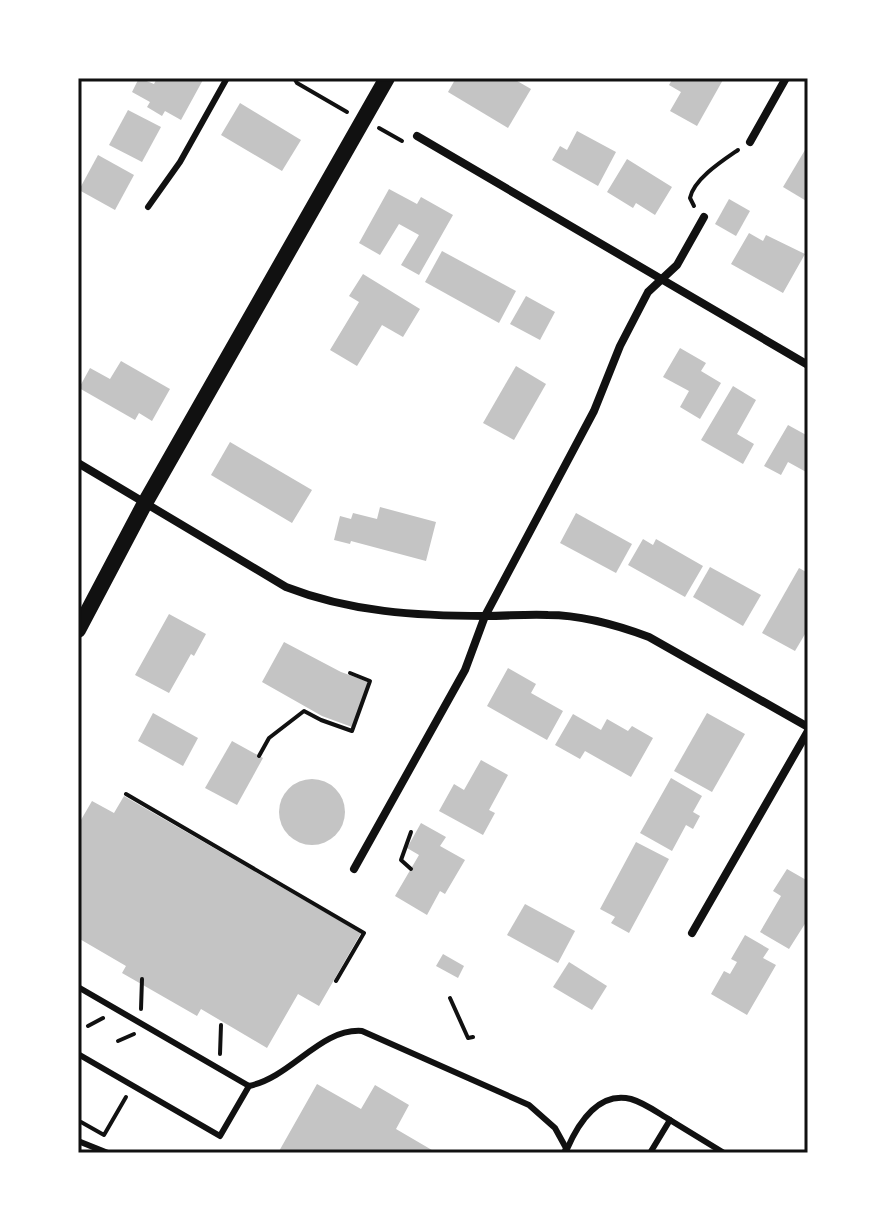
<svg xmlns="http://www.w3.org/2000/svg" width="886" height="1231" font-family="'Roboto Condensed',sans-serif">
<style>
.building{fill:#c4c4c4}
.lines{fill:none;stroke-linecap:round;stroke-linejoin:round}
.path{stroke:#111;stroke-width:4}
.service{stroke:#111;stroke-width:6}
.minor{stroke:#111;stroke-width:8}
.secondary{stroke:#111;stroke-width:16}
.neatline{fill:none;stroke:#111;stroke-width:3}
</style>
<rect width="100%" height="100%" fill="#fff"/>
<!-- building -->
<g class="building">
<path d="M139,78l15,6 3,-6h47l-23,42 -16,-9 -3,5 -15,-9 3,-5 -18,-10z"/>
<path d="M456,78h56l19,11 -23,39 -60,-36z"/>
<path d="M673,78h51l-27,48 -27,-15 11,-19 -12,-7z"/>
<path d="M240,103l61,37 -19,31 -61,-36z"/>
<path d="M128,110l33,17 -19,35 -33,-17z"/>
<path d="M577,131l39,21 -18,34 -46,-26 8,-14 7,4z"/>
<path d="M805,150l3,2v50l-25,-15z"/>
<path d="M98,155l36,20 -19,35 -36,-20z"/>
<path d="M627,159l45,28 -17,28 -19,-12 -3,5 -26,-16z"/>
<path d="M389,189l28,15 4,-7 32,18 -34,60 -18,-10 18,-30 -20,-11 -19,31 -21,-12z"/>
<path d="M729,199l21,12 -14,25 -21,-12z"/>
<path d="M749,233l14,8 3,-6 39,19 -22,39 -52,-29z"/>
<path d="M442,251l74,40 -17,32 -74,-41z"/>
<path d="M363,274l57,35 -17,28 -21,-12 -25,41 -27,-16 29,-48 -10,-6z"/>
<path d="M526,296l29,16 -15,28 -30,-16z"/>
<path d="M680,348l26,15 -5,8 20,12 -21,36 -20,-12 9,-16 -26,-14z"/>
<path d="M121,361l49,28 -18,32 -13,-8 -4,7 -56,-32 11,-20 20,11z"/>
<path d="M516,366l30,18 -32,56 -31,-17z"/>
<path d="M733,386l23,14 -19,34 17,10 -11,20 -42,-24z"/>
<path d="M788,425l20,11v37l-20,-11 -7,13 -17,-9z"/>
<path d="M230,442l82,48 -20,33 -81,-48z"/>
<path d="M380,507l56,15 -10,39 -75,-20 -1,3 -16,-4 6,-24 11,3 2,-6 24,6z"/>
<path d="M576,513l56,31 -16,29 -56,-30z"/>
<path d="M643,539l10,6 3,-6 47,27 -18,31 -57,-32z"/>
<path d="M710,567l51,28 -18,31 -50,-29z"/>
<path d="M799,568l9,5v56l-13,22 -33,-18z"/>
<path d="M169,614l37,20 -12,22 -3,-2 -22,39 -34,-18z"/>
<path d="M284,642l57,30 28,10 -17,45 -30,-11 -60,-34z"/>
<path d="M508,668l28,16 -5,9 32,18 -16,29 -60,-34z"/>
<path d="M153,713l45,25 -15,28 -45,-25z"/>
<path d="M707,713l38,21 -33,58 -38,-21z"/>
<path d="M573,714l28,16 6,-11 21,12 4,-5 21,12 -22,39 -46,-26 -5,8 -25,-14z"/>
<path d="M232,741l31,17 -26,47 -32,-17z"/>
<path d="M481,760l27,15 -19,35 6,3 -12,22 -44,-24 15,-27 10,6z"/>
<path d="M671,778l31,18 -9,16 7,4 -7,13 -7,-4 -14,26 -32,-18z"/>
<circle cx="312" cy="812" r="33"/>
<path d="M124,796l237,137 -42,73 -21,-12 -31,54 -66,-39 -4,7 -75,-43 4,-7 -48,-28v-113l14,-24 22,12z"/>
<path d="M421,823l25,14 -6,9 25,14 -20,34 -5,-3 -13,24 -32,-19 24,-41 -12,-7z"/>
<path d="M636,842l33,17 -40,74 -18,-10 4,-6 -15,-8z"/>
<path d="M787,869l21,12v38l-19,30 -29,-17 21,-36 -8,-5z"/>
<path d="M525,904l50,27 -17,32 -51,-28z"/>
<path d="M745,935l24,14 -6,9 13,7 -29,50 -36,-21 13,-23 6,3 7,-12 -6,-3z"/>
<path d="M443,954l21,12 -6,12 -22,-12z"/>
<path d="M569,962l38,24 -15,24 -39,-23z"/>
<path d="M317,1084l44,25 14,-24 34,20 -13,24 41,24h-159z"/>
</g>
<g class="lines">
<!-- path -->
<g class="path">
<path d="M294,78l3,5 50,29"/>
<path d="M379,128l23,13"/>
<path d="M694,206l-4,-8c4,-19 32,-37 48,-48"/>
<path d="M259,756l10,-18 35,-27 17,9 31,11 18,-50 -20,-8"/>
<path d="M126,794l238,139 -28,48"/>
<path d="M411,869l-10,-9 10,-28"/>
<path d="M450,998l18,40 5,-1"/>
<path d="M141,1009l1,-30"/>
<path d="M88,1026l15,-8"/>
<path d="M118,1041l16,-7"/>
<path d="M220,1054l1,-29"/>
<path d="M81,1122l23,13 22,-38"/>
</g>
<!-- service -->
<g class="service">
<path d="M148,207l32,-45 47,-84"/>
<path d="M78,987l171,99c43,-9 71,-58 113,-55l167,74 26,23 11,20 -2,5"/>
<path d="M78,1054l142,82 29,-50"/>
<path d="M78,1141l30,12"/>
<path d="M567,1149c11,-25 31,-58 64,-50 14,4 27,14 39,21"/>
<path d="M650,1153l20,-33 54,33"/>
</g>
<!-- minor -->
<g class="minor">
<path d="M417,136l391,229"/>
<path d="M750,142l36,-64"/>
<path d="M78,463l208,124c64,25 131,29 200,29 20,0 41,-2 62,-1 35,0 69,10 101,22l159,90"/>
<path d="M354,869l111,-199 20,-54 109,-205 26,-65 28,-54 29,-27 27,-48"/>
<path d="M692,933l116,-202"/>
</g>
<!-- secondary -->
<path class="secondary" d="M78,630l67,-127 242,-425"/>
</g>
<!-- border -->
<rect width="886" height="1231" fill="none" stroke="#ffffff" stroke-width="160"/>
<rect x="80" y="80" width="726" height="1071" class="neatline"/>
</svg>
